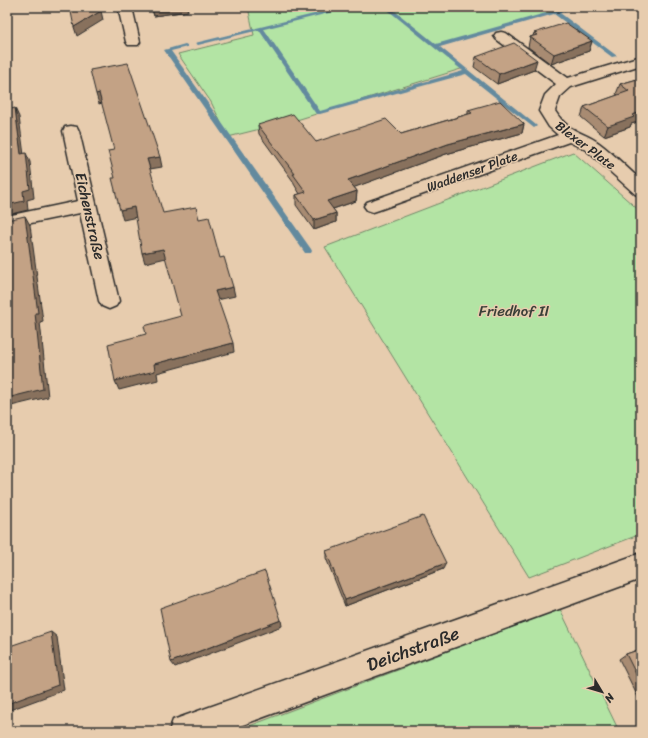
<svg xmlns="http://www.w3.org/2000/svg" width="648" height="738" font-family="Sriracha,sans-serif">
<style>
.green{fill:#b3e4a4;stroke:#6f8868}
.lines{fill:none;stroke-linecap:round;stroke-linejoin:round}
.stream{fill:#638a9e;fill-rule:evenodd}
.street-casing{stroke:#2b2b2b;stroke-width:3}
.secondary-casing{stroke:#2b2b2b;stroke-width:3}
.street{fill:#e7ccae;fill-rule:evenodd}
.secondary{fill:#e7ccae;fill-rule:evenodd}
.wall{fill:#a88b72;stroke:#2b2b2b}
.shaded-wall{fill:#88715d;stroke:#2b2b2b}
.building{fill:#c3a285;stroke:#2b2b2b}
.labels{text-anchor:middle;stroke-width:3;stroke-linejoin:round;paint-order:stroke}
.far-street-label{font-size:13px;fill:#2b2b2b;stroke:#e7ccae}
.street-label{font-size:15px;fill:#2b2b2b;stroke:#e7ccae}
.park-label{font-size:15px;fill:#393e37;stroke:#e7ccae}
.near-street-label{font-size:18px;fill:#2b2b2b;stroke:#e7ccae}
</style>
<rect width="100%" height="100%" fill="#e7ccae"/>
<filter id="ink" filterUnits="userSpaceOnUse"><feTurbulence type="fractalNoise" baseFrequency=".025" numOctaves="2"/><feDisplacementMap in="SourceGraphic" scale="8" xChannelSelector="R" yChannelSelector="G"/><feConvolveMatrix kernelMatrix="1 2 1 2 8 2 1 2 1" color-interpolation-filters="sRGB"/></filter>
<g filter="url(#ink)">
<!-- green -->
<g class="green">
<path d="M248,7h326l-138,39 28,22 -164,51 -72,18 -17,-35 -33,-48 76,-19z"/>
<path d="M573,152l68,60v322l-112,43 -204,-330z"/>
<path d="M560,609l59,122h-383z"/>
</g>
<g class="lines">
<!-- stream -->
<g class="stream">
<path d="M343,7h10l-89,22 56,82 143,-40 -79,-64h6l46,37 117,-33 15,-4h9l-17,6 57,43 -5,1 -58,-43 -114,33 96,78 1,1 -3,2 -68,-54 -146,40h-4l-57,-84 -61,15 -3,-2z"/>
<path d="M185,44l2,1v2l-16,4 140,198 1,2 -1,2h-6l-141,-203z"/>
</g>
<defs>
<g id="street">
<path d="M118,7h14l8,35 -2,3h-10l-2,-3z"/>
<path d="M501,32l5,1 62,45 73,-22v9l-70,22 -11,10 -5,14c15,23 26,19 44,32 15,11 28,25 42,37v16l-6,-2 -49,-44 -17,-8 -190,68 -6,2 -6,-2 -3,-4 3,-4 191,-67 -9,-8 -10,-16 6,-16 11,-11 -60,-45 -2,-3 2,-3z"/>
<path d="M71,126l6,1 2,4 40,170 -3,5 -7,3 -7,-3 -3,-5 -19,-88 -73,15v-12l71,-15 -15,-70 2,-4z"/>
</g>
<path id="secondary" d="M641,553v26l-415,152h-57l4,-11 11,-4z"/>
</defs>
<!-- street casing -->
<use href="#street" class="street-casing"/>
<!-- secondary casing -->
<use href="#secondary" class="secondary-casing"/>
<!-- street -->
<use href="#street" class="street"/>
<!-- secondary -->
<use href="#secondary" class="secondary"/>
</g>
<!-- wall -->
<g class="wall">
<path d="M151,7h36l1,4 -34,5z"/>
<path d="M534,33l58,8 -3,10 -38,13 -23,-17 2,-10 3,-1z"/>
<path d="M476,57l58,13 -37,14 -23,-17z"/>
<path d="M641,78v43l-10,3 -1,3 -26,9 -23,-19 3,-10 34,-12 -2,-1 4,-10z"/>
<path d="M468,110l56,14 -2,9 -76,21 -92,33 3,4 -1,10 -23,8 3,4v9l-22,8 -18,-25v-10l4,-1 -6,-10 -1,-3 -34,-47 -1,-9 58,17 85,-8 67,-20z"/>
<path d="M326,551l117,18 -98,37 -19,-48z"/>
<path d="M641,649v54l-22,-44 7,-5z"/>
</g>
<!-- shaded-wall -->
<g class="shaded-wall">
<path d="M152,7h35l1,4 -34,5z"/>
<path d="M101,11l2,9 -26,16 -3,-9z"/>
<path d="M592,41l-3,10 -38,13 3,-10z"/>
<path d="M537,60l-3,10 -37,14 2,-10z"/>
<path d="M99,93l3,10 -3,1 -3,-10z"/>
<path d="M15,108l4,9 6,46 -4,-9z"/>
<path d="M641,112v9l-10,3 -1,3 -26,9 4,-10 24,-11z"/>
<path d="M524,124l-2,9 -76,21 -99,36 1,-10 100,-36z"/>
<path d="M26,153l4,9 4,36 -7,2 1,10 -21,5v-10z"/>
<path d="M160,157l2,10 -12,2 -3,-10z"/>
<path d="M357,191l-1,10 -29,10v-10z"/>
<path d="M134,207l3,10 -14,3 -3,-10z"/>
<path d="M336,213v9l-22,8v-10z"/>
<path d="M25,216l5,9 13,96 -3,1 8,75 -41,10v-9z"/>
<path d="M163,249l3,9 -21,5 -3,-10z"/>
<path d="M233,287l2,9 -18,4 -2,-9z"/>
<path d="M233,343l1,9 -77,21 1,7 -39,10 -4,-9 39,-17z"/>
<path d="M446,563l-3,6 -98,37v-6z"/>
<path d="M281,620l1,6 -107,41 -4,-5z"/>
<path d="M51,632l6,5 7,53 -57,21v-7z"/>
</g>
<!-- building -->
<g class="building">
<path d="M70,7h30l1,4 -27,16z"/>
<path d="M566,23l26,18 -38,13 -24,-17 7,-2 -3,-2z"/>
<path d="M514,43l23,17 -38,14 -23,-17z"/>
<path d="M128,63l32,94 -13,2 16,54 33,-6 3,12 10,-2 11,41 4,-1 9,30 -18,4 18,52 -79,21 1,7 -40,10 -7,-37 38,-10 -2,-8 37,-10 -18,-67 -21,4 -8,-46 -14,3 -8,-32h3l-7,-27 6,-1 -15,-57 -3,1 -6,-24z"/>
<path d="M641,78v34l-9,3 2,2 -26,9 -24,-19 45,-16 -9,-7z"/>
<path d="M500,101l24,23 -76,20 -100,36 9,11 -30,10 9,12 -22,7 -18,-25 10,-3 -13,-18h2l-37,-49 35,-11 23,28 70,-23 15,15 71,-21 -4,-3z"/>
<path d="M15,108l6,46 5,-1 4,36 -7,2 1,10 -17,4v-95z"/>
<path d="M25,216l13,97h-3l8,76 -36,9v-178z"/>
<path d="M423,516l23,47 -101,37 -19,-49z"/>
<path d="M265,571l16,49 -110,42 -11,-54z"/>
<path d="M51,632l7,53 -51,19v-57z"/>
<path d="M641,649v35l-15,-30z"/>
</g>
</g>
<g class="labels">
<!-- far-street labels -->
<g class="far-street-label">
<text transform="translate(586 145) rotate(37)" y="5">Blexer Plate</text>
<text transform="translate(472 171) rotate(-20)" y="5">Waddenser Plate</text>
</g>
<!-- street labels -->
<g class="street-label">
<text transform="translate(90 216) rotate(77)" y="5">Eichenstraße</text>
</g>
<!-- park labels -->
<g class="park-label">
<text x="514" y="316">Friedhof II</text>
</g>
<!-- near-street labels -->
<g class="near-street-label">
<text transform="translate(413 649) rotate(-20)" y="6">Deichstraße</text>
</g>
</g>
<!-- margin -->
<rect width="648" height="738" fill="none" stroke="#e7ccae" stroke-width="24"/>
<rect x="12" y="12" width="624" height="714" fill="none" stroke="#2b2b2b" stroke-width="1.5" filter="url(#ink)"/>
<!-- north arrow -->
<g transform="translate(602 692) rotate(128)" stroke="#e7ccae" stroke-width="3" paint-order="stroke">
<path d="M0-3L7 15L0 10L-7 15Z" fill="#2b2b2b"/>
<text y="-6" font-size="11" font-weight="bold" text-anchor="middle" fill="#2b2b2b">N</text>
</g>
</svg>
